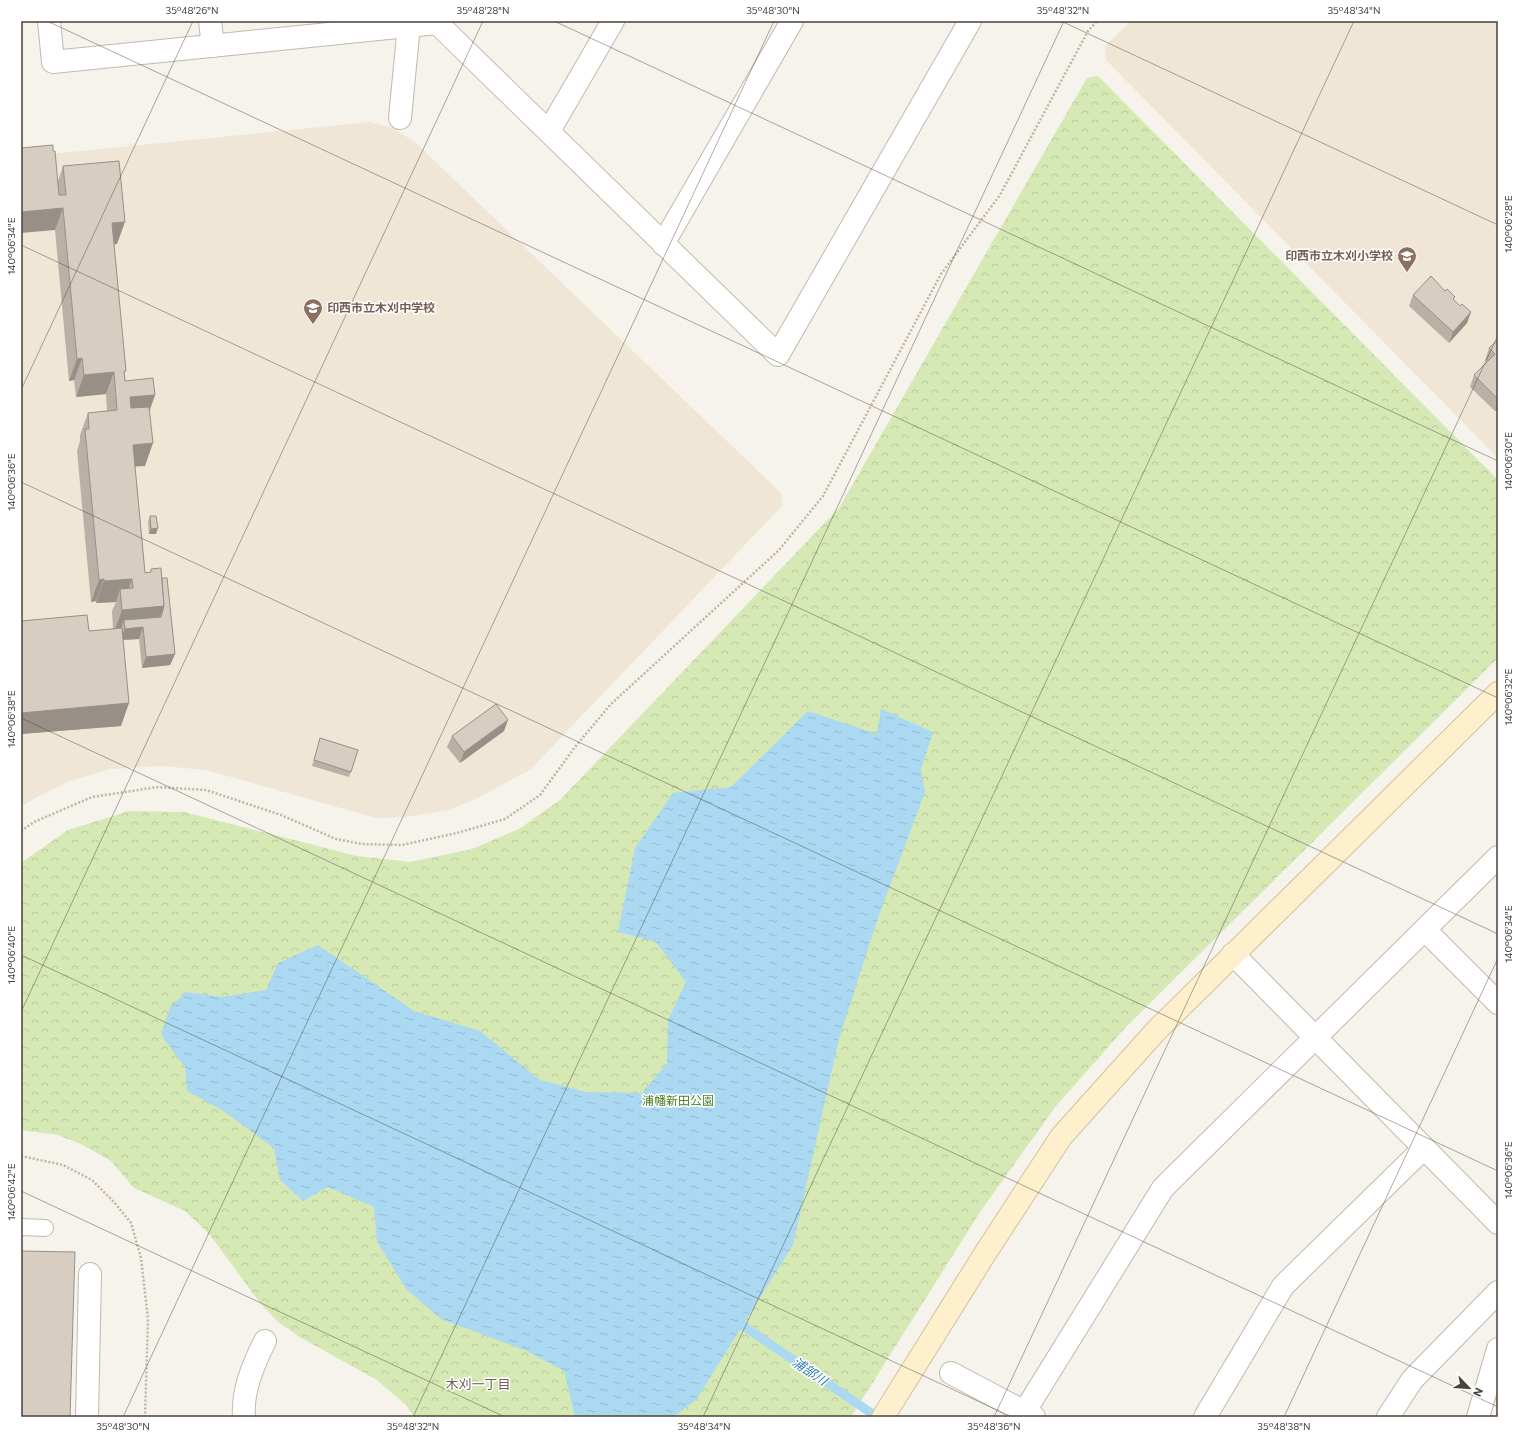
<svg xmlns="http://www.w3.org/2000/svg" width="1519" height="1438" font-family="Commissioner,'Noto Sans JP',sans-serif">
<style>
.education{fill:#efe6d6}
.park{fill:url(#park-crowns)}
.water{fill:url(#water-ripples)}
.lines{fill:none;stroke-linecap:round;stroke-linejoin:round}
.stream{stroke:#aad9f1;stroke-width:9}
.lane-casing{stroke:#c2b9ae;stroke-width:18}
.street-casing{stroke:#c2b9ae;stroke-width:24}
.secondary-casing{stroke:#d5c29c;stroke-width:24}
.path{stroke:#c3b49f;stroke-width:2.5;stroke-dasharray:2 2;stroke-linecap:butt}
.lane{stroke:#fff;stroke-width:16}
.street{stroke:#fff;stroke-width:22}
.secondary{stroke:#feefcd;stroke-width:22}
.wall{fill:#bab0a6}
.shaded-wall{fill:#979087}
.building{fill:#d8cdc1;stroke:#979087}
.ticks{fill:none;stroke:#4b4239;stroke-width:1;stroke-opacity:0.45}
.labels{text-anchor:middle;stroke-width:3;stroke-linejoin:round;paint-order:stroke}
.education-label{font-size:12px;font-weight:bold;fill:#785e54;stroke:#fff;text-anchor:end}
.park-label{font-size:12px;fill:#517e2b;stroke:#fff}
.water-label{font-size:13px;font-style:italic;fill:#2e7da7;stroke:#fff}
.neighbourhood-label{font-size:13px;fill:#6d5f50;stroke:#fff}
.neatline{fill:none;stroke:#4b4239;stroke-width:1.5}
.ticks-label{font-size:10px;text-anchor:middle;fill:#4b4239}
</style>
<defs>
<pattern id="park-crowns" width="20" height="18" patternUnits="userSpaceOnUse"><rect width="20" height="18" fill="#d6e9b5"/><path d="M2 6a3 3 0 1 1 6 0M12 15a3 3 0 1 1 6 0" fill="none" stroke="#b9c99c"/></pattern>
<pattern id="water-ripples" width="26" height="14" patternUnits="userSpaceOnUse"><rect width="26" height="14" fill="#aad9f1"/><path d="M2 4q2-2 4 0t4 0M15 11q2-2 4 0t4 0" fill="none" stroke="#94bbcf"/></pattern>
</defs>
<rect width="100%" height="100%" fill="#f6f2ec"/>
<!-- education -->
<g class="education">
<path d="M1131,21h367v437l-392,-398 -1,-14z"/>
<path d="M370,122l25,7 22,15 364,349 1,13 -251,263 -55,30 -28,11 -41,7 -31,1 -170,-48 -44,-4 -52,3 -43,13 -30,15 -16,10v-650z"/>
</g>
<!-- park -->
<path class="park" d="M1098,76l400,404v178l-372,369 -70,79 -76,106 -129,205h-437l-8,-12 -29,-25 -79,-44 -21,-15 -17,-18 -50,-68 -25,-24 -51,-23 -23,-27 -28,-16 -25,-10 -37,-5v-267l47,-33 61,-19 55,1 173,44 53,6 62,-13 47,-20 41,-29 279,-292 248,-430z"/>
<!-- water -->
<path class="water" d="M881,709l52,23 -12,37 4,23 -47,126 -39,121 -46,206 -97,155 -23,17h-98l-11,-46 -37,-20 -86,-32 -34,-29 -30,-48 -3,-35 -46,-20 -25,14 -23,-21 -6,-32 -52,-38 -35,-19 -2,-24 -24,-32 9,-28 16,-15 36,5 44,-7 12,-27 40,-18 96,66 66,20 60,49 46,12 56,1 25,-30 1,-43 18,-38 -30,-40 -38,-10 17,-84 38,-55 58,-6 77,-76 69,23z"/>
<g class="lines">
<!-- stream -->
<path class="stream" d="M742,1325l135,92"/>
<defs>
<path id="lane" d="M21,1227l24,1"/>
<g id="street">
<path d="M49,21l4,41 384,-39 1,-2"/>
<path d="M210,21l3,25"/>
<path d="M437,23l341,332 192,-334"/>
<path d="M400,118l9,-93"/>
<path d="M549,131l64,-110"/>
<path d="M663,244l129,-223"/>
<path d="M1425,930l73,73"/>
<path d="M1233,954l265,269"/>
<path d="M951,1373l83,44"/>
<path d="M1025,1411l138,-223 335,-331"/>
<path d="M87,1417l3,-143"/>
<path d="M244,1417c-2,-26 9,-52 21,-76"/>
<path d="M1205,1417l78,-131 141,-138"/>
<path d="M1388,1417l24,-37 86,-88"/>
<path d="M1478,1417l20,-68"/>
</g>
<path id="secondary" d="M883,1417l103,-165 75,-115 94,-105 343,-339"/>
</defs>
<!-- lane casing -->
<use href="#lane" class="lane-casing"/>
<!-- street casing -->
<use href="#street" class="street-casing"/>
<!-- secondary casing -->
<use href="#secondary" class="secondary-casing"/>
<!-- path -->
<g class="path">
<path d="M21,831l13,-9 58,-25 66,-10 48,3 75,25 55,24 26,5 40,1 55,-12 48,-14 35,-24 35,-48 36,-43 168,-154 44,-54 118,-222 59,-79 88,-164 9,-10"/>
<path d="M21,1156l42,9 29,15 22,22 17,21 10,35 7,61 -3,98"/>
</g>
<!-- lane -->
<use href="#lane" class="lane"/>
<!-- street -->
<use href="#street" class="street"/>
<!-- secondary -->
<use href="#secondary" class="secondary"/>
</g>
<!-- wall -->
<g class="wall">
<path d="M63,166l54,78h-3l11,137 30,14 -6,15 -4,56h-10l10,107 5,-1 1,-3 11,9 13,76 -5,11 -28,3 -3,-29 -16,1 -2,86 -100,8v-113l68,10 24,-2 -1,-18 4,-9 -20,1v-2l-5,1 -14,-151 3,-10v-6l8,-22 19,-2 -1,-17 -30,3 -2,-17 -5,1 -14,-151 3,-49z"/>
<path d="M1445,291l15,15 11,6 -4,11 -18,20 -40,-37 4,-11z"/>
<path d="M1498,340v68l-3,3 -25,-24 4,-12 13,-13 -2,-2 4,-12z"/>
<path d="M150,516l6,18h-7l-1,-12z"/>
<path d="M504,731l-44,32 -13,-16 5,-11z"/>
<path d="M320,738l38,12 -9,27 -37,-11z"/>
</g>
<!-- shaded-wall -->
<g class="shaded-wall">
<path d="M63,208l-8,22 -34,3v-21z"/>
<path d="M125,222l-8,22 -13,1 8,-22z"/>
<path d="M1471,312l-4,11 -18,20 4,-11z"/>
<path d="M82,358l-8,22 -5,1 8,-22z"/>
<path d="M114,372l-8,22 -30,3 8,-22z"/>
<path d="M155,395l-8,23 -25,2 8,-23z"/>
<path d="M1498,403v5l-3,3z"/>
<path d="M153,443l-8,23 -20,1 8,-22z"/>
<path d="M158,528l-2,6h-7l2,-5z"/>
<path d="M104,579l-8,22 -5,1 8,-22z"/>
<path d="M132,579l-8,22 -4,-12 -4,13 -20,1 8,-22z"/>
<path d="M164,606l-8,22 -13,-1 -4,12 -19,1 5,-11 -1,-9 -4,12h-6l8,-22z"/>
<path d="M175,654l-5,11 -28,3 4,-11z"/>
<path d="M129,703l-8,23 -100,8v-21z"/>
<path d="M508,720l-4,11 -44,32 4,-11z"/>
</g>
<!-- building -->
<g class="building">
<path d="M53,145v6h2l4,44h7l-3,-29 56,-5 6,61 -13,1 14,148h-2l1,10 28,-3 2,17 -25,2 1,11 18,-1 4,36 -20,2 12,128 6,-1v-3l10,-1 3,38 -42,4 -2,-21 13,-1 -1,-9 -28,2v-2l-5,1 -14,-151h4l-1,-16 29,-3 -3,-38 -30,3 -2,-17 -5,1 -14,-151 -42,4v-64z"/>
<path d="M1431,276l14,15 2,-2 8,8 -2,2 7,7 2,-2 9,8 -18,20 -40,-37z"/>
<path d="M1498,340v59l-24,-24 21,-21 -6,-6z"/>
<path d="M150,516h6l2,12 -7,1z"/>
<path d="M162,578h5l8,76 -29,3 -3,-30 -18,2 -1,-9 37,-3 3,-11z"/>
<path d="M87,615l2,16 33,-3 7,75 -108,10v-92z"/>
<path d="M496,704l12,16 -44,32 -12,-16z"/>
<path d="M320,738l38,12 -7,22 -37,-12z"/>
<path d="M21,1251l54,1 -5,165h-49z"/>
</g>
<!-- ticks -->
<path class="ticks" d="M47,21l1451,677M554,21l944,440M1061,21l437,204M21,245l1477,689M21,390l172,-369M21,482l1477,689M21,718l1477,689M21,955l991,462M21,1012l462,-991M21,1191l484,226M123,1417l651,-1396M413,1417l651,-1396M703,1417l651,-1396M994,1417l504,-1082M1284,1417l214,-459"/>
<!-- icons -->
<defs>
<symbol id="school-pin" viewBox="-11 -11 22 30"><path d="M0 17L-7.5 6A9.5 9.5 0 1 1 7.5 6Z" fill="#8d6e63" stroke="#fff"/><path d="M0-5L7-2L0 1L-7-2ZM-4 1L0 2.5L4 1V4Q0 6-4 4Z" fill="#fff"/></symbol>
</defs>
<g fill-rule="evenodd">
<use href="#school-pin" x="1396" y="245" width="22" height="30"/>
<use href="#school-pin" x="302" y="297" width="22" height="30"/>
</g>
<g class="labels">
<!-- education labels -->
<g class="education-label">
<text x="1393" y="260">印西市立木刈小学校</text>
<text x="327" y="312" text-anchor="start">印西市立木刈中学校</text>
</g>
<!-- park labels -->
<g class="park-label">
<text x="678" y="1105">浦幡新田公園</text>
</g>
<!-- water labels -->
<g class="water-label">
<text transform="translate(810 1371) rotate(34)" y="5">浦部川</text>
</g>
<!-- neighbourhood labels -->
<g class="neighbourhood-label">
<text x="478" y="1389">木刈一丁目</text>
</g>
</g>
<!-- border -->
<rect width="1519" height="1438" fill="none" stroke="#ffffff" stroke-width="44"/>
<!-- north arrow -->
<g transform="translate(1469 1388) rotate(115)" stroke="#ffffff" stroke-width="3" paint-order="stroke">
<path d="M0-3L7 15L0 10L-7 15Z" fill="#4b4239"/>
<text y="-6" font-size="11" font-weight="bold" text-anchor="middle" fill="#4b4239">N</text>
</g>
<rect x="22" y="22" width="1475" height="1394" class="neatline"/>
<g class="ticks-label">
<text x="192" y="14">35°48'26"N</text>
<text x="483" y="14">35°48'28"N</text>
<text x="773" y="14">35°48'30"N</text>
<text x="1063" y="14">35°48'32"N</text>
<text x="1354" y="14">35°48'34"N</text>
<text transform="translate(1508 224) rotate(-90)" y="4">140°06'28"E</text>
<text transform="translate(11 246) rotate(-90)" y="4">140°06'34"E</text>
<text transform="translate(1508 461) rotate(-90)" y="4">140°06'30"E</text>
<text transform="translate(11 482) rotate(-90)" y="4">140°06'36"E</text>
<text transform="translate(1508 697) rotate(-90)" y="4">140°06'32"E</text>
<text transform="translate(11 719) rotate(-90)" y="4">140°06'38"E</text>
<text transform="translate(1508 934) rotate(-90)" y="4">140°06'34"E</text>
<text transform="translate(11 955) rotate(-90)" y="4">140°06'40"E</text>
<text transform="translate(1508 1170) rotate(-90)" y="4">140°06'36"E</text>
<text transform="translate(11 1192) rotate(-90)" y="4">140°06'42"E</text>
<text x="123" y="1430">35°48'30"N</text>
<text x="413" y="1430">35°48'32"N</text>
<text x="704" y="1430">35°48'34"N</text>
<text x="994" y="1430">35°48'36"N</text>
<text x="1284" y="1430">35°48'38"N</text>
</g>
</svg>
